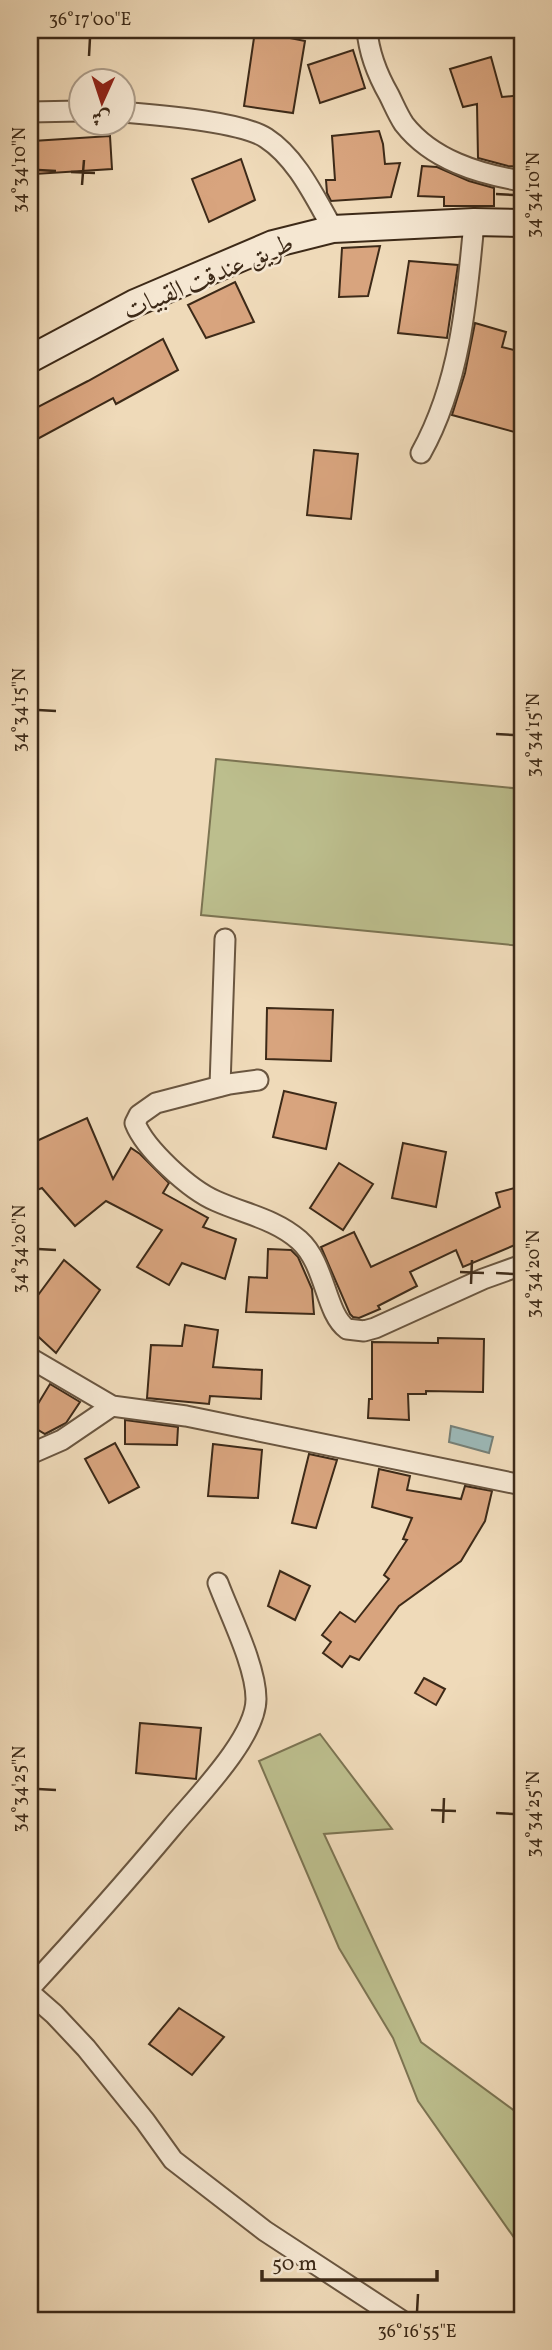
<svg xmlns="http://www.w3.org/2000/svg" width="552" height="2350" font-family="Vollkorn,Amiri,serif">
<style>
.green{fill:#bcbe8d;stroke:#7c7452;stroke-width:2}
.water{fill:#9cb9b8;stroke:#768078;stroke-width:2}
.building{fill:#d8a47e;stroke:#3d2a18;stroke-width:2}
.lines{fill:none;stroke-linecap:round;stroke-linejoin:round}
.street-casing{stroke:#6a5640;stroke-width:23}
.secondary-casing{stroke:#3d2a18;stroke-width:30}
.street{stroke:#f5e7d2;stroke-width:19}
.secondary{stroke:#f5e7d2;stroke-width:26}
.ticks{fill:none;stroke:#3d2a18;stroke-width:2.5}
.labels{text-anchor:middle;stroke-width:5;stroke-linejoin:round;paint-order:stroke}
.street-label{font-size:26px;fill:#3d2a18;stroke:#f5e7d2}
.neatline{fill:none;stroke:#3d2a18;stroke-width:2.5}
.ticks-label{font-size:18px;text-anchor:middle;fill:#3d2a18}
</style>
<rect width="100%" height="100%" fill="#efdab9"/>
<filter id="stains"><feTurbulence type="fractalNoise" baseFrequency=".00286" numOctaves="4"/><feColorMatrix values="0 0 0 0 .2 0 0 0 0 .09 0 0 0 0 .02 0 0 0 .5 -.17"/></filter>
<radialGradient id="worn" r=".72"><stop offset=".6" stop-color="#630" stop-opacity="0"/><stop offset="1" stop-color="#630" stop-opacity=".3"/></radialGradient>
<!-- green -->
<g class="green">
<path d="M216,759l306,30v157l-321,-31z"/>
<path d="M320,1734l72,95 -68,5 97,208 95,70 6,10v127l-104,-148 -25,-63 -54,-90 -80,-187z"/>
</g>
<!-- water -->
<path class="water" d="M451,1426l42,11 -4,16 -40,-11z"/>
<!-- building -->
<g class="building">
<path d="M255,31l50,10 -12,72 -49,-7z"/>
<path d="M353,50l12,38 -45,15 -12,-38z"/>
<path d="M491,57l11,40 20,-2v72l-14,-1 -30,-8 -1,-54 -14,3 -13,-38z"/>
<path d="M379,131l4,13 2,20 15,-1 -9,34 -60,4 -4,-8 -1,-13h9l-3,-44z"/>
<path d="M110,136l2,33 -77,5 -2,-33z"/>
<path d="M241,159l14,41 -46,22 -17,-43z"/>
<path d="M422,166l15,1 32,14 25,7v18h-50v-9l-26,-1z"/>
<path d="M380,246l-12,50 -29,1 3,-49z"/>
<path d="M409,261l49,4 -11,73 -49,-5z"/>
<path d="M235,282l19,40 -48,16 -18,-33z"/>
<path d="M475,323l31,9 -4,15 20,5v82l-70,-19 13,-42z"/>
<path d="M163,339l15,31 -62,34 -3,-6 -83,45v-32l58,-30z"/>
<path d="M314,450l44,4 -7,65 -44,-4z"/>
<path d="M267,1008l66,2 -2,51 -65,-2z"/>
<path d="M284,1091l52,12 -10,46 -53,-12z"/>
<path d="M87,1118l26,61 18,-31 9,6 29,29 -6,10 45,25 -5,9 33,12 -11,40 -43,-16 -13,22 -32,-18 25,-37 -56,-29 -31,25 -33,-38 -5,2 -7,-16v-30z"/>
<path d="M403,1143l43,9 -10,55 -44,-9z"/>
<path d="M339,1163l34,21 -30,46 -33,-22z"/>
<path d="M522,1186v56l-59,25 -7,-17 -46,22 7,14 -39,20 2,3 -21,9 -6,-1 -3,-3 -29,-67 33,-15 17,35 129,-60 -4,-14z"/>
<path d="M268,1249l23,1 7,7 14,32 2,25 -68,-2 3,-35 18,1z"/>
<path d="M64,1260l36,30 -44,63 -26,-24v-23z"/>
<path d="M185,1325l33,5 -5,37 49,3 -1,29 -51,-3 -1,8 -62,-6 4,-53 31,1z"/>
<path d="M438,1338l46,1 -1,53 -57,-1v3h-18l1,26 -41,-2 1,-19h3v-57l66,1z"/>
<path d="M50,1384l30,18 -14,21 -21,11 -15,-9v-8z"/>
<path d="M125,1420l53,7 -1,18 -52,-1z"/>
<path d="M115,1443l24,44 -30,16 -24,-44z"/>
<path d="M213,1444l49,6 -4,48 -50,-2z"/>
<path d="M309,1454l28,6 -21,68 -24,-5z"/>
<path d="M379,1469l31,7 -3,14 54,9 4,-13 27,5 -7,30 -24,40 -62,45 -40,54 -9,-4 -8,11 -19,-14 8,-11 -9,-7 18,-23 15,10 34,-43 -5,-4 23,-35 -4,-1 9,-21 -40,-11z"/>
<path d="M280,1571l30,15 -15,34 -27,-14z"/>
<path d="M424,1678l21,11 -9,16 -21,-12z"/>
<path d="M140,1723l61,5 -5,51 -60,-6z"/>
<path d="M179,2008l45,29 -32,38 -43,-31z"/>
</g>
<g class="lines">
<defs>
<g id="street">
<path d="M367,30c2,24 10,44 22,65 5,10 9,20 15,29 28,36 75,50 118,57"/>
<path d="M30,112l50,-1"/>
<path d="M122,112c33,3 118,9 144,26 31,20 49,60 67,91"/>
<path d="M421,453c39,-70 46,-152 53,-231"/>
<path d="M258,1080l-29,4 -73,19 -17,12 -4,8c10,26 55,67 81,78 29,13 59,18 83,39 27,24 26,73 48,89l17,2 11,-3 108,-49 39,-14"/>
<path d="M220,1086l5,-147"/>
<path d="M30,1358l82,48 74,10 336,69"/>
<path d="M30,1454l32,-14 50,-34"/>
<path d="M30,1988c48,-52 96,-106 142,-161 24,-29 84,-89 84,-128 0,-33 -26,-84 -38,-116"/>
<path d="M30,1993l24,21 32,34 59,73 28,39 92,71 136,89"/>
</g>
<path id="secondary" d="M30,359l105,-56 138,-59 60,-15 141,-7 48,1"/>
</defs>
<!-- street casing -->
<use href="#street" class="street-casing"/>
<!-- secondary casing -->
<use href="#secondary" class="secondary-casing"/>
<!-- street -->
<use href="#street" class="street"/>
<!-- secondary -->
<use href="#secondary" class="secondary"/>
</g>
<!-- ticks -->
<path class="ticks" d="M89,56l1,-18M38,170l18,1M71,172l24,1M82,185l2,-25M496,194l18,1M38,710l18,1M496,734l18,1M38,1249l18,1M460,1272l24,1M496,1273l18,1M471,1284l1,-24M38,1789l18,1M431,1810l25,1M496,1813l18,1M443,1823l1,-25M417,2312l1,-18"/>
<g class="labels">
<!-- street labels -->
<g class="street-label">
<text transform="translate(208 276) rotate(-23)" y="9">طريق عندقت القبيات</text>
</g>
</g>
<!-- margin -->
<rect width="552" height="2350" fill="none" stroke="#efdab9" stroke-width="77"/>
<!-- north arrow -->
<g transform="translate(102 102) rotate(183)"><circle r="33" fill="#f5e7d2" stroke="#ab9b88" stroke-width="2"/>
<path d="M0-5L12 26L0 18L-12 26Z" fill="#8f2418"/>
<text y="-10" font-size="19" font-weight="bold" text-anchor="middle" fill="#3d2a18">ش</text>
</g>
<!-- scale -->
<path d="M262 2270v10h175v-10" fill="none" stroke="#3d2a18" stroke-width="3.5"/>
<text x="272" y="2270" font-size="21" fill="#3d2a18" stroke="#f5e7d2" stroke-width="5" paint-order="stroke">50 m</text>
<rect x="38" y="38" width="476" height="2274" class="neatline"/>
<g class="ticks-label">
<text x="90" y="25">36°17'00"E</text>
<text transform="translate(19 170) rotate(-90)" y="6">34°34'10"N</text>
<text transform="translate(533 195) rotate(-90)" y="6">34°34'10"N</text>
<text transform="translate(19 710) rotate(-90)" y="6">34°34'15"N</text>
<text transform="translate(533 735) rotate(-90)" y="6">34°34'15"N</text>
<text transform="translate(19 1249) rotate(-90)" y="6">34°34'20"N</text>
<text transform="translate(533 1274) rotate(-90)" y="6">34°34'20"N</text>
<text transform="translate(19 1789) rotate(-90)" y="6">34°34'25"N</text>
<text transform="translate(533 1814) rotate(-90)" y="6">34°34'25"N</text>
<text x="417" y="2337">36°16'55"E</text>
</g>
<rect width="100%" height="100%" filter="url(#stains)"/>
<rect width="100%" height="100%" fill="url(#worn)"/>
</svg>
